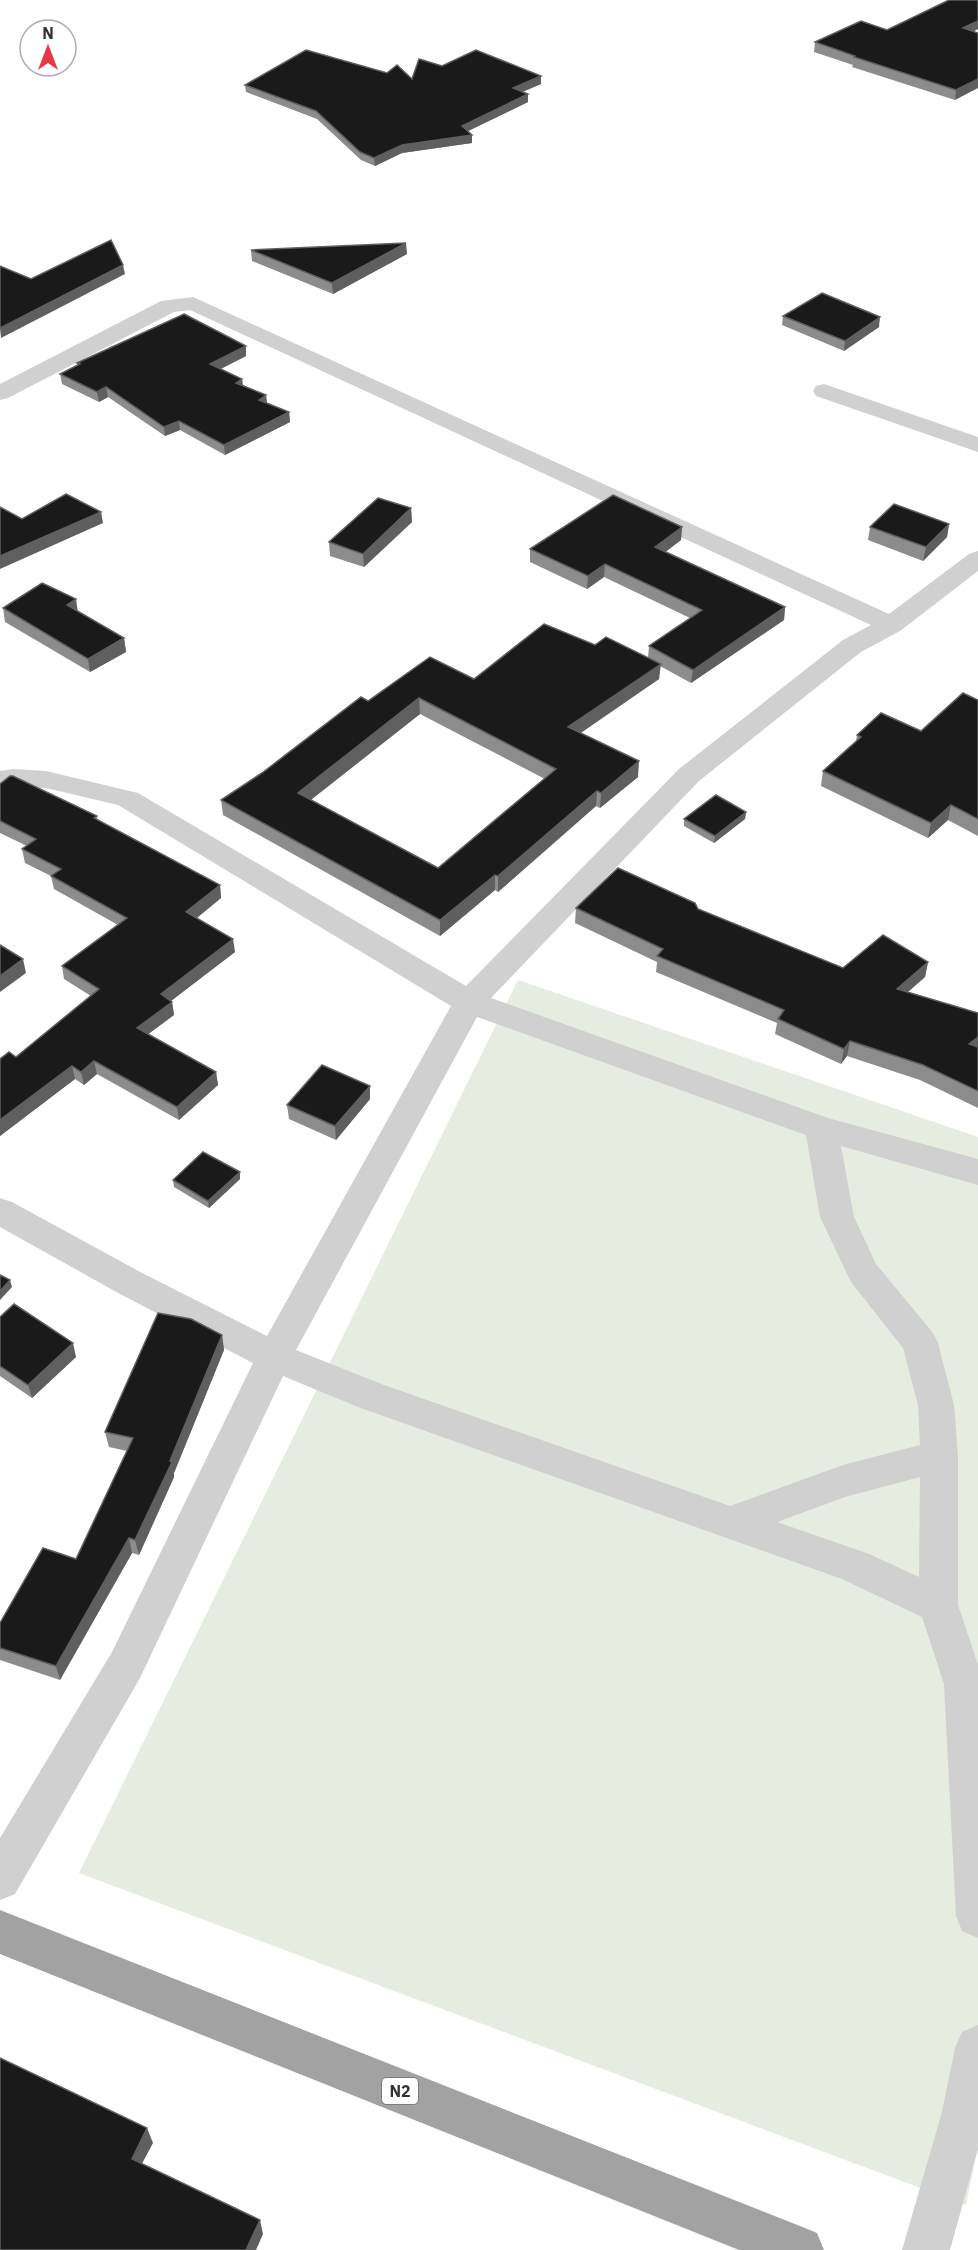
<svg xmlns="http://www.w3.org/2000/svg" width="978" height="2250" font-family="'IBM Plex Sans',sans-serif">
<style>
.green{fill:#e6ecdf}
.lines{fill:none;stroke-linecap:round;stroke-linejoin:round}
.minor{fill:#d0d0d0;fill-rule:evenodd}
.trunk{fill:#a2a2a2;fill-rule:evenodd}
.wall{fill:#8c8c8c;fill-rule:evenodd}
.shaded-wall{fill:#5f5f5f}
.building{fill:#1a1a1a;stroke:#5f5f5f;stroke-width:1.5;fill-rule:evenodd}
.labels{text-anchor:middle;stroke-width:6;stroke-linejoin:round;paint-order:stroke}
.shield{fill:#fff;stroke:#707070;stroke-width:1.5}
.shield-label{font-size:16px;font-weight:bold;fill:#333}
</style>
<rect width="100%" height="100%" fill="#fff"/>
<!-- green -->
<path class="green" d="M518,980l460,157v1009l-12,59 -887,-332z"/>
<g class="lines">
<!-- minor -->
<g class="minor">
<path d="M193,297l696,317 80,-60 9,-3v20l-78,60 -39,21 -162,129 -208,217 337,120 150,41v26l-137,-39 13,71 22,47 57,69 5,10 16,62 4,51v149l20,60v273l-16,-7 -6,-15 -12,-232 -22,-67 -80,-38 -484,-172 -75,-31 -143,302 -125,216 -15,6v-62l112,-186 141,-289 -133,-69 -120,-67v-29l12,4 132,72 123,62 184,-330 -333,-201 -72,-17 -33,-1 -13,2v-18l13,-2 33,2 92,22 328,193 213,-217 164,-129 28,-15 -681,-315 -16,2 -166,86 -8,2v-16l161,-83zM477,1017l329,118 14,82 31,65 52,66 15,57 2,40 -77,20 -113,41 -346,-121 -88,-35zM920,1477l-1,100 -50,-23 -92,-32 68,-25z"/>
<path d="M824,384l154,53v15l-162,-56 -3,-5 3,-5z"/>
<path d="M978,2025v124l-28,101h-48l40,-138 13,-64 7,-16z"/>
</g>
<!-- trunk -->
<path class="trunk" d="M0,1910l800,316 17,7 7,17h-85l-739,-296z"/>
</g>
<!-- wall -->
<g class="wall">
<path d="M978,0v29l-4,2 -19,69 -103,-33 1,-2 -39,-13 1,-10 72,-12z"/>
<path d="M442,66l99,18 -19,8 6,2v8l-60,29 4,4v8l-70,10 -27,13 -14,-6 -44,-41 -71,-27 -1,-7 142,-12 25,6z"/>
<path d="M251,250l156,4 -74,40 -81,-33z"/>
<path d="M783,316l96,11 -35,24 -62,-26z"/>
<path d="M246,346v10l-26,13 22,10 1,6 23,10 1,8 22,9 1,10 -65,33 -45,-25 -15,6 -57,-39 -9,5 -37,-18 -2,-10 17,-9v-2z"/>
<path d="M411,508l1,14 -48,45 -34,-11 -1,-14z"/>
<path d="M949,524l-2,13 -24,24 -55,-21 2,-13z"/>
<path d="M682,527l-1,13 -16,12 120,55 -1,13 -93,63 -31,-17 -1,13 -78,54 57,44 -38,31 -4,-2 -98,86 -3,-2 -55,46 -217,-121 -2,-15 147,-99 106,-22 121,-34 53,13 1,-12 41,-28 -86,-41 -17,12 -57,-27v-13zM420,714l125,65 -107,89 -127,-68z"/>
<path d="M3,608l75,3 46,27 2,14 -36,20 -85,-50z"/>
<path d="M978,700v136l-30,-16 -20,18 -107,-52 2,-15 33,-30 1,-6 64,-4z"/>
<path d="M0,784l97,32v4l123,65 1,13 -24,20 38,34 -64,49 1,1 2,13 -26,19 68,38 2,13 -39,35 -82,-46 -13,11 -9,-6 -75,57v-77l16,-2 75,-61 -27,-17 -2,-13 56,-41 -64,-36 -3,-13 -26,-13 -3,-14 5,-3 -27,-13z"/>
<path d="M746,812l-1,7 -31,24 -30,-17v-7z"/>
<path d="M576,908l122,1 145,59 85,-6 -3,15 -17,15 70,21v95l-58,-28 -73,-24 -6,8 -66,-30 2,-11 -121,-51 1,-10 -82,-39z"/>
<path d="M370,1086v13l-34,41 -47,-21 -2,-14z"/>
<path d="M240,1179l-31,29 -35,-21 -1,-7z"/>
<path d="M0,1317l76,40 -44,41 -32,-22z"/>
<path d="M222,1335l2,15 -50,123v4l-35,78 -7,-2 -72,127 -60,-20v-37l76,-64 51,-108 -18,-4 -4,-15z"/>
</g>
<!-- shaded-wall -->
<g class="shaded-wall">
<path d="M978,21v8l-16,8 1,-9z"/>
<path d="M541,76v8l-28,12v-8z"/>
<path d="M978,79v9l-23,12 1,-10z"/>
<path d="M528,94v8l-66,32v-8z"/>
<path d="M472,135v8l-70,10 -27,13 -1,-8 28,-13z"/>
<path d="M406,243l1,11 -74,40 -1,-11z"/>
<path d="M123,265l2,9 -124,64 -1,-10z"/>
<path d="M880,317l-1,10 -35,24 1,-10z"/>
<path d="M246,346v10l-35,18 -1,-10z"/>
<path d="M242,379l1,10 -7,-6z"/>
<path d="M106,387l2,10 -9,5 -2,-10z"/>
<path d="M266,395l1,10 -8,-5z"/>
<path d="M289,412l1,10 -65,33 -1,-10z"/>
<path d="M179,421l1,9 -15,6 -1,-9z"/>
<path d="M411,508l1,14 -48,45 -1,-13z"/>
<path d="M101,512l2,11 -103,46v-13z"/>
<path d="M949,524l-2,13 -24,24 3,-14z"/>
<path d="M682,527l-1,13 -26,20v-13z"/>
<path d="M605,564l-1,13 -17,12 1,-13z"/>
<path d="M76,599l2,14 -11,-8z"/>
<path d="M785,607l-1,13 -93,63 2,-13z"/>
<path d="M124,638l2,14 -36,20 -2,-13z"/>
<path d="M661,664l-2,15 -92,63 1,-15z"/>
<path d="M419,698l1,16 -121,95 -1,-16z"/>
<path d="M639,761l-1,16 -38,31 1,-15z"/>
<path d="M597,791l-1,15 -98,86v-16z"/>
<path d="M951,805l-3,15 -20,18 3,-15z"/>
<path d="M746,812l-1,7 -31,24 1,-7z"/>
<path d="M495,875v15l-55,46v-16z"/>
<path d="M220,885l1,13 -33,27 -2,-13z"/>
<path d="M233,939l2,13 -72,55 -2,-13z"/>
<path d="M23,959l3,14 -26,19v-16z"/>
<path d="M928,962l-3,15 -31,27 3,-15z"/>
<path d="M172,1002l2,13 -35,26 -2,-13z"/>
<path d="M978,1037v12l-9,-5z"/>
<path d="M850,1041l-3,15 -6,8 3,-15z"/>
<path d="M94,1061l3,13 -13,11 -3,-13z"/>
<path d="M72,1066l3,13 -75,57v-16z"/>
<path d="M216,1072l2,13 -39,35 -2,-13z"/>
<path d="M370,1086v13l-34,41 -1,-14z"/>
<path d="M240,1172v7l-31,29 -1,-7z"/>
<path d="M10,1280l2,7 -12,13v-9z"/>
<path d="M222,1335l2,15 -50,123v4l-35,78 -4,-15 35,-79z"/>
<path d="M73,1343l3,14 -44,41 -4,-13z"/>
<path d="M129,1538l3,15 -72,127 -4,-14z"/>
<path d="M147,2128l6,15 -16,30 -5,-14z"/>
<path d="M260,2220l3,14 -7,16h-10z"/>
</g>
<!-- building -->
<g class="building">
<path d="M949,0h29v21l-15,7 15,5v46l-22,11 -102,-33 1,-1 -40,-14 46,-21 26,9z"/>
<path d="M306,50l81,23 10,-8 15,14 7,-20 23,7 34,-16 65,26 -28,12 15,6 -66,32 10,9 -70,10 -28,13 -14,-6 -44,-41 -71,-26z"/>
<path d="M111,240l12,25 -123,63v-62l31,13z"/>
<path d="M406,243l-74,40 -81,-33z"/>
<path d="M822,293l58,24 -35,24 -62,-25z"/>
<path d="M184,314l62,32 -36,18 32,15 -6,4 30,12 -7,5 30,12 -65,33 -45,-24 -15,6 -58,-40 -9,5 -37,-18 20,-10 -3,-1z"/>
<path d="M66,494l35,18 -101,44v-49l22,12z"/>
<path d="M613,495l69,32 -27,20 130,60 -92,63 -44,-24 53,-36 -97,-46 -17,12 -58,-27z"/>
<path d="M378,498l33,10 -48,46 -34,-12z"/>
<path d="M894,504l55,20 -23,23 -56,-20z"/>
<path d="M42,583l34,16 -9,6 57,33 -36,21 -85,-51z"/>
<path d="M544,624l51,21 11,-8 55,27 -93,63 71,34 -38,32 -4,-2 -99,85 -3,-1 -55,45 -219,-120 41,-27 99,-76 7,4 62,-44 44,22zM419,698l137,71 -118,99 -140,-75z"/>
<path d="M963,693l15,7v119l-27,-14 -20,18 -108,-52 38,-34 -4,-2 24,-22 40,18z"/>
<path d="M10,776h3l84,40 -3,2 126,67 -34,27 47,27 -72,55 11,8 -35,26 79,44 -39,35 -83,-46 -13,11 -9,-6 -72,54v-61l9,-7 7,5 83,-68 -37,-23 65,-48 -76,-42 10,-7 -39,-20 14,-10 -36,-18v-37z"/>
<path d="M716,795l30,17 -31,24 -31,-17z"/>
<path d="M618,868l77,35 3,6 145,59 40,-33 45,27 -31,27 81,24v24l-9,7 9,3v44l-55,-26 -73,-24 -6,8 -66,-30 6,-9 -127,-54 6,-7 -87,-41z"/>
<path d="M0,945l23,14 -23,17z"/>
<path d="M322,1065l48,21 -35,40 -48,-21z"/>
<path d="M203,1152l37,20 -32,29 -35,-21z"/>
<path d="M0,1275l10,5 -10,11z"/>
<path d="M14,1304l59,39 -45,42 -28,-19v-49z"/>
<path d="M158,1313l33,6 31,16 -52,126 2,1 -37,78 -6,-2 -73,128 -56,-18v-25l43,-75 33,11 57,-121 -28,-6z"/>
<path d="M0,2058l147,70 -15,31 128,61 -14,30h-246z"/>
</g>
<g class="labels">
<!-- shield labels -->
<rect class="shield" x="382" y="2078" width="36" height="26" rx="4.5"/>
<g class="shield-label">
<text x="400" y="2097">N2</text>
</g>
</g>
<!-- north arrow -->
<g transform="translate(48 48)"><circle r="28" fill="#ffffff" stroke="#adadad" stroke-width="1.5"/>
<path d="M0-4.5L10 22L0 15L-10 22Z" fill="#e63946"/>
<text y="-9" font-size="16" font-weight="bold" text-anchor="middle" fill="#333333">N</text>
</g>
</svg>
